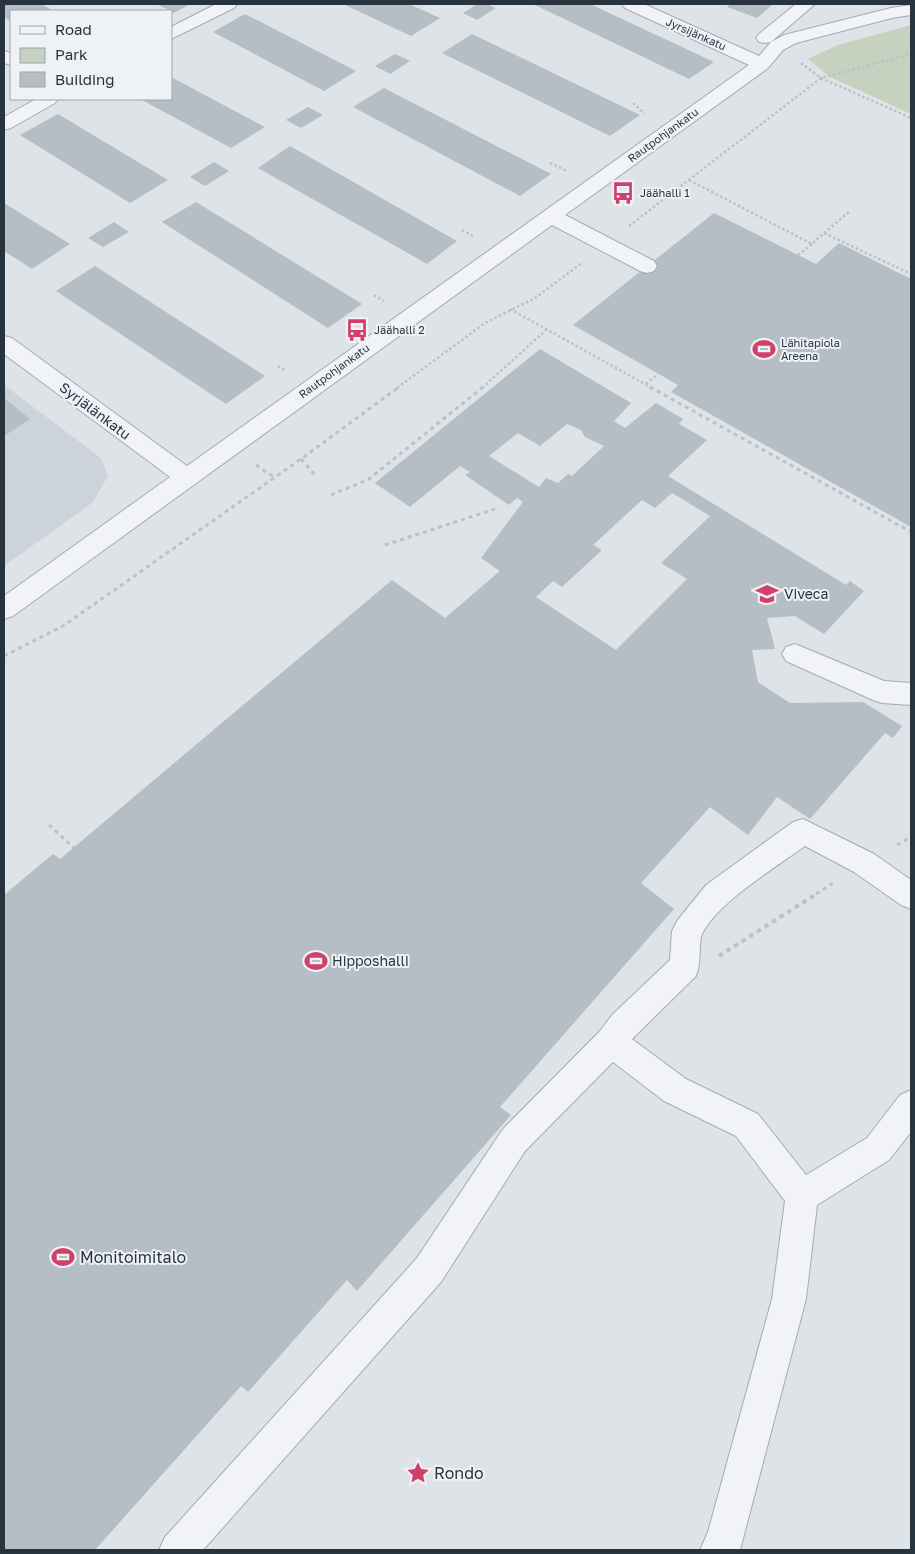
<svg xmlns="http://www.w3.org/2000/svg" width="915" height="1554" font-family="'Golos Text',sans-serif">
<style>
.built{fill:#ccd3da}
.green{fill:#c6d2bf}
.building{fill:#b5bdc5;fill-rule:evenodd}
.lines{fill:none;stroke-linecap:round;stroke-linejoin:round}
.minor-casing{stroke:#a3abb2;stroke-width:2}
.path-far2{stroke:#bcc1c6;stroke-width:2.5;stroke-dasharray:2.5 2.5;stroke-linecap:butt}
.path-far1{stroke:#bcc1c6;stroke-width:3;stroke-dasharray:4 4;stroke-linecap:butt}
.path{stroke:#bcc1c6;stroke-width:4;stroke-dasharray:4.5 4.5;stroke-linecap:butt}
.minor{fill:#f1f3f6;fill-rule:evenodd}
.labels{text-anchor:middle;stroke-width:4;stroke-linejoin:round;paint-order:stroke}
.far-street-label{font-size:11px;fill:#27333f;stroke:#eef2f6}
.far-poi-label{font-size:11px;fill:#27333f;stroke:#eef2f6;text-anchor:start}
.street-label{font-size:14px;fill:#27333f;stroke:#eef2f6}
.poi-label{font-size:14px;fill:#27333f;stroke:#eef2f6;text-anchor:start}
.near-poi-label{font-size:16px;fill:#27333f;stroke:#eef2f6;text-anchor:start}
</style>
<rect width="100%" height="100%" fill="#dee3e8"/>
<!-- built -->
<path class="built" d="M4,385l97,73 7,18 -16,27 -88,63z"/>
<!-- green -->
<path class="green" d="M911,25v89l-81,-37 -22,-18 30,-14z"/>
<!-- building -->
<g class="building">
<path d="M4,4h37l13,7h-43v11l-7,-5z"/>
<path d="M157,4h33l-16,9z"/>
<path d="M343,4h66l31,14 -29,18z"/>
<path d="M477,4h9l10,4 -19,12 -14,-7z"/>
<path d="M533,4h57l124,58 -25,17z"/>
<path d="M730,4h43l-16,14 -30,-11z"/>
<path d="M245,14l111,57 -32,20 -111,-59z"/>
<path d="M472,34l168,81 -30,21 -168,-83z"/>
<path d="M395,54l15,7 -20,13 -15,-8z"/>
<path d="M171,77l94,50 -34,21 -91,-49h31z"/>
<path d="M384,88l167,86 -31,22 -167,-89z"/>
<path d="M308,107l15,8 -22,13 -15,-8z"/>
<path d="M58,114l110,66 -38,23 -110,-68z"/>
<path d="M290,146l167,95 -30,23 -169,-96z"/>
<path d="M214,162l15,9 -24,15 -15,-9z"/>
<path d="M196,202l166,102 -34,24 -166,-106z"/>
<path d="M4,203l66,41 -38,25 -28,-18z"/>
<path d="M714,213l102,51 23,-21 72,36v248l-240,-135 7,-7 -105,-60z"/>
<path d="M114,222l15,10 -26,15 -15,-9z"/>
<path d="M95,266l170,110 -39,28 -170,-113z"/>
<path d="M540,349l91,54 -17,18 11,7 31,-25 27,16 -4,5 28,16 -39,36 178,109 4,-4 14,10 -40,43 -29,-18 -28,2 8,31 -23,1 6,32 32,21 73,-1 39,24 -9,12 -8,-5 -75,86 -33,-22 -29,38 -38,-28 -69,76 33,26 -174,198 11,8 -154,176 -10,-11 -99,112 -7,-6 -146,164h-91v-655l49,-41 7,5 332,-279 53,38 55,-47 -19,-13 42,-56 -6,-4 -8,7 -44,-30 5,-3 -10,-6 -50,41 -35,-24zM567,424l14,6 4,7 19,9 -32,30 -4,-2 -10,9 -12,-5 -7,9 -50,-31 29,-23 22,13zM672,493l38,23 -49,47 26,16 -71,71 -80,-53 17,-16 9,6 40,-37 -9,-5 49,-45 13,8z"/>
<path d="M4,398l26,21 -26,17z"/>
</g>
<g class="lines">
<defs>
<g id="minor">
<path d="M216,4h21l-3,4 -63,31v-12z"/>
<path d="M622,4h22l115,52 12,-14 13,-7 107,-27 20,-3v10l-19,3 -96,25 -13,7 -15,18 -203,147 89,46 3,5 -3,5 -7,2 -7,-2 -88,-46 -539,391 -9,3v-23l166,-119 -166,-123v-18l8,2 175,128 562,-401 -124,-57z"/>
<path d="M796,4h19l-44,38 -6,1 -6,-1 -3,-4 3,-4z"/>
<path d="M4,51l7,2v12l-7,-2z"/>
<path d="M36,99h22l-3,4 -44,25 -7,2v-13z"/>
<path d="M795,644l89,37 27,2v22l-29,-2 -9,-3 -87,-39 -4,-7 4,-7z"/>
<path d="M803,819l71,35 37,26v29l-10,-4 -47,-33 -49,-26c-30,22 -87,56 -103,88 -4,10 0,28 -6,42l-64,63 54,40 72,35 48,61 61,-37 33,-43 11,-5v42l-22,28 -72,45 -11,94 -66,251h-40l8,-18 64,-233 13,-98 -49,-65 -72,-35 -51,-39 -88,89 -84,131 -238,268h-44l6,-13 252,-279 86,-129 97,-98 12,-16 58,-55 2,-29 5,-10 29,-36 87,-63z"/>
</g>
</defs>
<!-- minor casing -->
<use href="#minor" class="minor-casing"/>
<!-- path-far2 -->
<g class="path-far2">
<path d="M801,63l20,15 90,40"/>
<path d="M633,103l12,11"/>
<path d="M550,163l17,8"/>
<path d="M689,180l123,64 12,-11 87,41"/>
<path d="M629,226l192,-148 90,-24"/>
<path d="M462,230l13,7"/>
<path d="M824,233l25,-21"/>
<path d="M798,255l14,-11"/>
<path d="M374,295l10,6"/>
<path d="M510,309l142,79"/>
<path d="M278,366l8,5"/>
<path d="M646,384l13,-11"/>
<path d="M397,388l88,-65 50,-25 48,-36"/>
<path d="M482,388l65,-59"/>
</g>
<!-- path-far1 -->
<g class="path-far1">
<path d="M650,387l261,145"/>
<path d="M301,459l14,16"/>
<path d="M256,465l18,12"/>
<path d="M331,495l38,-16 114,-92"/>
<path d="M385,545l110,-36"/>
<path d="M4,656l59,-30 238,-167 98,-72"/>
<path d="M49,825l25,23"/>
<path d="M897,845l14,-8"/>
<path d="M816,894l17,-11"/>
</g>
<!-- path -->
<path class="path" d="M719,956l99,-63"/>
<!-- minor -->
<use href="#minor" class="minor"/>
</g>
<!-- icons -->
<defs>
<symbol id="bus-bare" viewBox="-9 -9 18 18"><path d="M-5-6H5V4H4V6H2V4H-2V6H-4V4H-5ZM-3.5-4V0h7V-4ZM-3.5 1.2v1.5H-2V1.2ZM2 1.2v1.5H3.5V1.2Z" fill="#d04169" stroke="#eef2f6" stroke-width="2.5" paint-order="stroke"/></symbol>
<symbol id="stadium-bare" viewBox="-9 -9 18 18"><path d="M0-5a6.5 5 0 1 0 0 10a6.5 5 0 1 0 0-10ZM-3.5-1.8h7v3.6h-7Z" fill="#d04169" stroke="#eef2f6" stroke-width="2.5" paint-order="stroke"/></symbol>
<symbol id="university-bare" viewBox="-9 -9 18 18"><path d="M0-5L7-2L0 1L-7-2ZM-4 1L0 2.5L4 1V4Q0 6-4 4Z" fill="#d04169" stroke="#eef2f6" stroke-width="2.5" paint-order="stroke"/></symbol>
<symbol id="sight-bare" viewBox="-9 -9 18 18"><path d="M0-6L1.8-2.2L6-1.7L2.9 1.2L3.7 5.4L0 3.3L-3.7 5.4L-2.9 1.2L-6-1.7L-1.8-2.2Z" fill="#d04169" stroke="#eef2f6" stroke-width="2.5" paint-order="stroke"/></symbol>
</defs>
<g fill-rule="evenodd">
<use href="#bus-bare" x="607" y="177" width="32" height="32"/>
<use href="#bus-bare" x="341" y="314" width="32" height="32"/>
<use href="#stadium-bare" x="748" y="333" width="32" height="32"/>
<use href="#university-bare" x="751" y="578" width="32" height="32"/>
<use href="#stadium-bare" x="300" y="945" width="32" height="32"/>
<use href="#stadium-bare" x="47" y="1241" width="32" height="32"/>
<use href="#sight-bare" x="402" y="1457" width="32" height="32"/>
</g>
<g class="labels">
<!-- far-street labels -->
<g class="far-street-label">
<text transform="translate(696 34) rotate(24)" y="4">Jyrsijänkatu</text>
<text transform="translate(663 135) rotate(-36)" y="4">Rautpohjankatu</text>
<text transform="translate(334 371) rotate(-36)" y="4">Rautpohjankatu</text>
</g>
<!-- far-poi labels -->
<g class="far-poi-label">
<text x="640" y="197">Jäähalli 1</text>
<text x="374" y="334">Jäähalli 2</text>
<text x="781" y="347">Lähitapiola<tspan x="781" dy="13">Areena</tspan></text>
</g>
<!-- street labels -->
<g class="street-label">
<text transform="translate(95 411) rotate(37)" y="5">Syrjälänkatu</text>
</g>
<!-- poi labels -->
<g class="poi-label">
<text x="784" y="599">Viveca</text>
<text x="332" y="966">Hipposhalli</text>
</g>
<!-- near-poi labels -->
<g class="near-poi-label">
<text x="80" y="1263">Monitoimitalo</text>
<text x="434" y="1479">Rondo</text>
</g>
</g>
<!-- border -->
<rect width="915" height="1554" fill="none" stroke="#27333f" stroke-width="10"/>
<!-- legend -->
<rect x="10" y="10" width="162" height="90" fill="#eef2f6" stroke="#9ea6ad"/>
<rect x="20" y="26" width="25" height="8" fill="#f1f3f6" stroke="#9ea6ad"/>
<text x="55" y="35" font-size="15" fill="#27333f">Road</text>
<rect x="20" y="48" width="25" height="15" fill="#c6d2bf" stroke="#9ea6ad"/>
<text x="55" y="60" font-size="15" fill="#27333f">Park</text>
<rect x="20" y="72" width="25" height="15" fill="#b5bdc5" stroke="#9ea6ad"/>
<text x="55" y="85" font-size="15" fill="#27333f">Building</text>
</svg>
